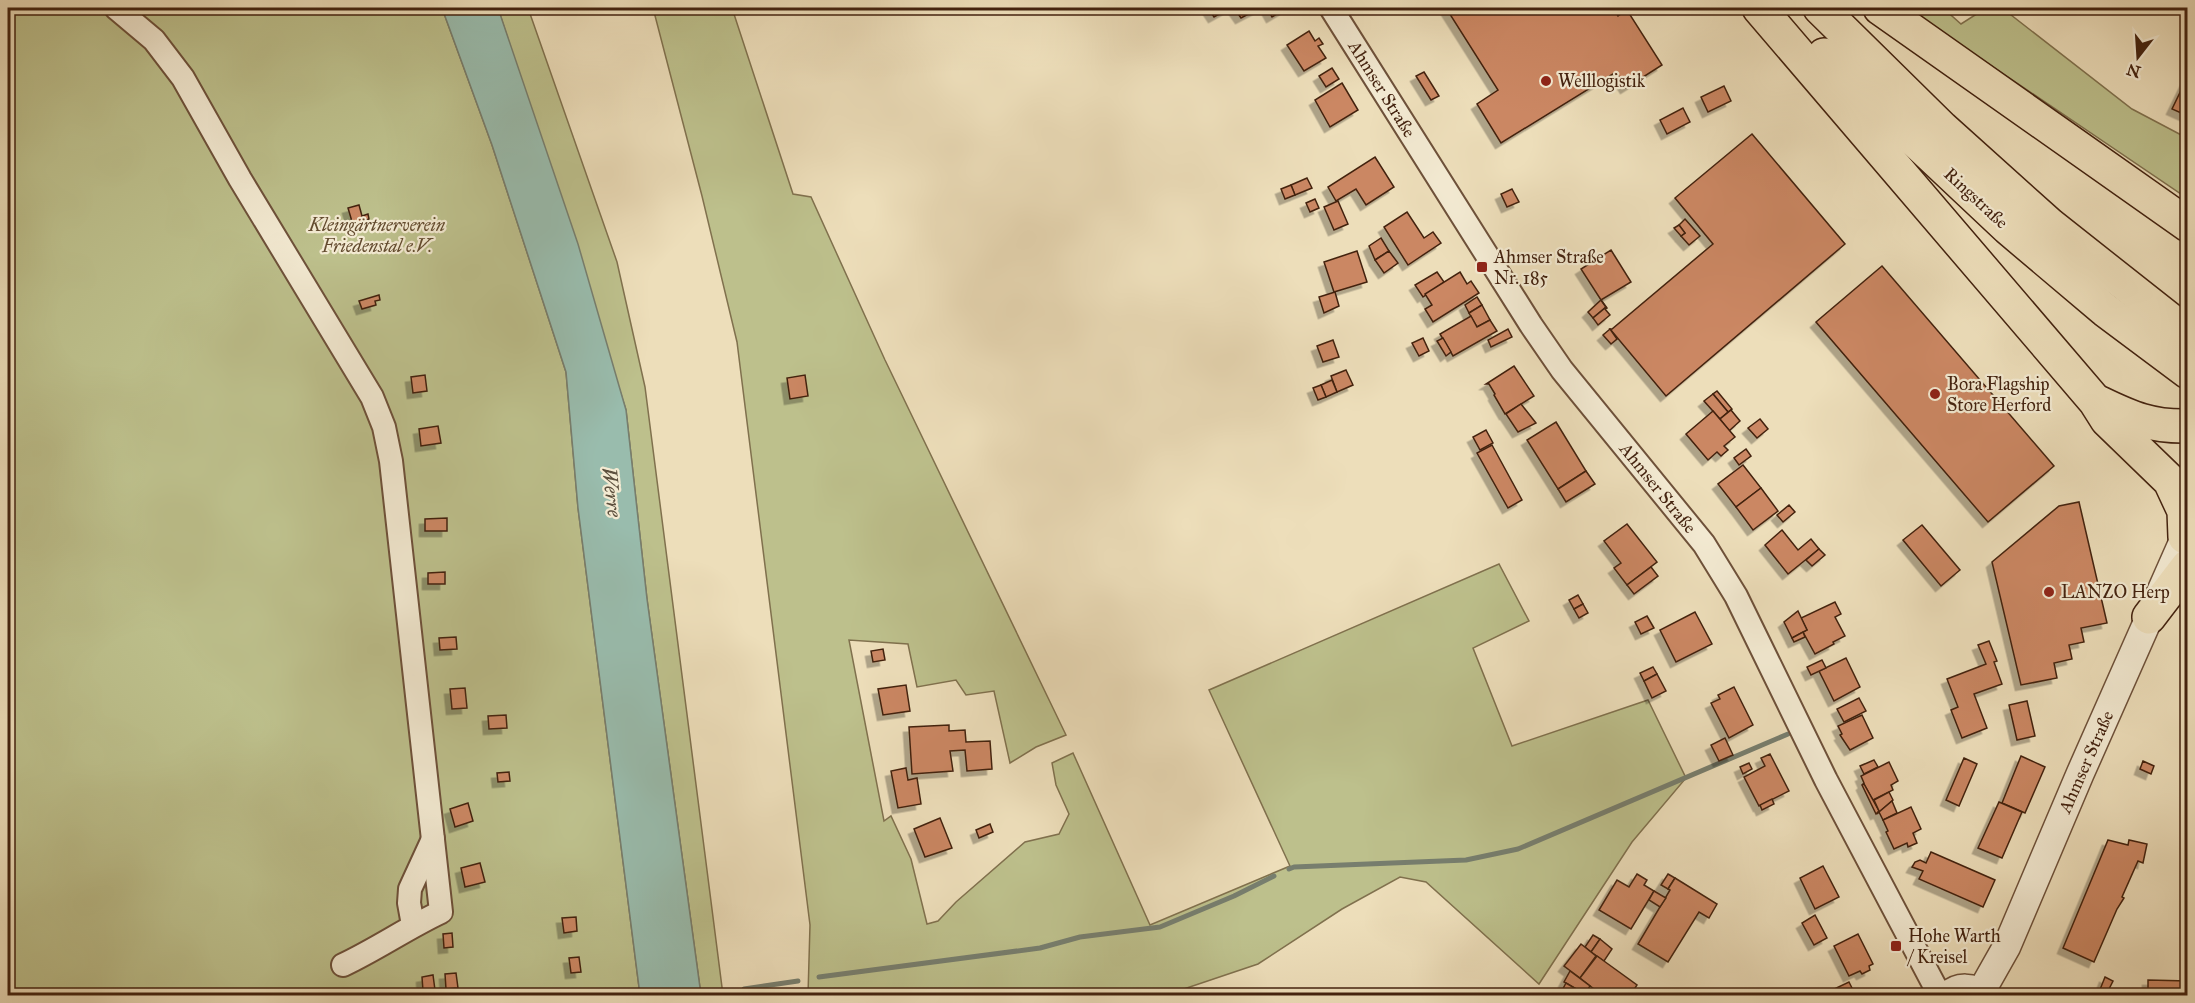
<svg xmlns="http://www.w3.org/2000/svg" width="2195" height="1003" font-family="'IM FELL Great Primer',serif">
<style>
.green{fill:#bdc08c;stroke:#80714e;stroke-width:1.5}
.water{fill:#99bcad;stroke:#777e6e;stroke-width:1.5}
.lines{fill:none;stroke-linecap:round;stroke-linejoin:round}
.stream{stroke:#777e6e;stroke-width:5}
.building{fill:#cb8763;stroke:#43220f;stroke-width:1.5;filter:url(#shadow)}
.minor-casing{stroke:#6e513a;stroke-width:26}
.tertiary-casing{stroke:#6e513a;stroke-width:30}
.trunk-casing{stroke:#43220f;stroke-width:36}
.minor{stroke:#f3ead2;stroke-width:22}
.tertiary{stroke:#f3ead2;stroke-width:27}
.trunk{stroke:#eddeba;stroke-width:33}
.poi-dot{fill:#8f2418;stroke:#f3ead2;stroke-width:2}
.labels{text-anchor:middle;stroke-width:4.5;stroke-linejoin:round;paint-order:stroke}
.poi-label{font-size:18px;fill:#43220f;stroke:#f3ead2;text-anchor:start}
.street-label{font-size:18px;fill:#43220f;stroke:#f3ead2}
.park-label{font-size:18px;font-style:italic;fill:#624a2e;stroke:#f3ead2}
.water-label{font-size:20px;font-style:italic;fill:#5d503e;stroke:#f3ead2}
</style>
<defs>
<filter id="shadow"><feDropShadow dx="-5.5" dy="5.5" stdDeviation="0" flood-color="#0004"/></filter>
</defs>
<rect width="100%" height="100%" fill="#eddeba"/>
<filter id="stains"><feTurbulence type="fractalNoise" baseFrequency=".00333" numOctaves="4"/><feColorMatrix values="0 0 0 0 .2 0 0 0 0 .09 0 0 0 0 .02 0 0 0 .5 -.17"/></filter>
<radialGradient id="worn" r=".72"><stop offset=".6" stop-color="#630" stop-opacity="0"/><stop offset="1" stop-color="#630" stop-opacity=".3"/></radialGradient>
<!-- green -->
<g class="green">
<path d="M8,8h434l50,137 74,227 12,136 62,487h-632z"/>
<path d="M498,8h30l89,254 28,125 78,608h-22l-54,-396 -21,-189z"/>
<path d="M653,8h79l61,186 18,3 74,163 181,375 -30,12 -26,16 -16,-72 -28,4 -10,-15 -39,7 -9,-43 -59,-4 35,181 7,-5 20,43 16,65 11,-3 18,-19 69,-60 34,-8 10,-20 -13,-29 -4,-22 21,-10 77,172 140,-59 -81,-176 290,-126 30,57 -56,27 39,98 136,-46 38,78 -54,64 -93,142 -113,-102 -26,-5 -58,32 -84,55 -92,31h-358l2,-70 -73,-583 -35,-146z"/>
<path d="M1906,8h37l18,16 25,-16h16l130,101 55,29v60z"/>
</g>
<!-- water -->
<path class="water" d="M442,8h56l80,236 48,166 21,189 54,396h-61l-62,-487 -12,-136 -74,-227z"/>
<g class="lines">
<!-- stream -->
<g class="stream">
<path d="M1289,869l5,-2 172,-7 52,-11 270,-115"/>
<path d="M819,977l221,-29 40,-11 80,-10 74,-31 40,-20"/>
<path d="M744,989l54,-8"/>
</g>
</g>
<!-- building -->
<g class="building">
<path d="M1208,8h22l-16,9z"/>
<path d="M1234,8h26l-19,10z"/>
<path d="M1267,8h20l-15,9z"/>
<path d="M1446,8h167l5,8 9,-6 35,55 -36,23 -10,-16 -115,71 -24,-39 21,-14z"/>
<path d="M1309,31l6,10 4,-3 4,6 -5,2 8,12 -22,13 -17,-26z"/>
<path d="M1332,68l7,11 -13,8 -7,-11z"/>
<path d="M1424,72l15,24 -8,4 -15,-24z"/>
<path d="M2188,76v40l-16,-7z"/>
<path d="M1342,83l16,27 -28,17 -15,-27z"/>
<path d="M1724,86l7,15 -23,11 -7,-15z"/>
<path d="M1683,108l7,14 -23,12 -7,-14z"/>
<path d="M1752,134l93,110 -179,152 -56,-67h2l101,-85 -38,-46z"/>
<path d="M1375,157l19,30 -28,18 -10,-16 -20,12 -8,-14z"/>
<path d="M1307,178l5,10 -17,7 -4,-10z"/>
<path d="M1291,185l4,10 -10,4 -4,-10z"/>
<path d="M1512,189l7,13 -12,5 -6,-13z"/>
<path d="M1315,199l4,9 -9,4 -4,-9z"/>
<path d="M1338,201l10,23 -14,6 -10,-23z"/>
<path d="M359,205l3,11 6,-2 1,5 -16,6 -5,-17z"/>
<path d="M1407,212l17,26 9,-6 8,11 -33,22 -24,-38z"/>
<path d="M1685,219l15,17 -11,9 -8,-9 4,-3 -6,-8z"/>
<path d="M1679,225l6,8 -4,3 -7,-8z"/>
<path d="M1381,238l8,13 -14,9 -6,-14z"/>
<path d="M1611,250l20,32 -30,18 -20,-31z"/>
<path d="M1357,251l10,31 -33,10 -10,-30z"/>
<path d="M1389,251l9,12 -14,10 -9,-13z"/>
<path d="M1882,266l172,200 -66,56 -172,-200z"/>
<path d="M1437,272l7,10 -21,15 -8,-12z"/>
<path d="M1460,272l7,12 4,-3 8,12 -46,29 -8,-13 7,-4 -7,-11z"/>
<path d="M1335,292l4,14 -15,7 -5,-16z"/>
<path d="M379,295l1,5 -5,1 1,4 -14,4 -3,-8z"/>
<path d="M1477,297l5,8 -13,8 -4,-8z"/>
<path d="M1601,300l5,7 -13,11 -5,-6z"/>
<path d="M1601,300l6,8 -2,1 5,6 -12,10 -5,-7 13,-11z"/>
<path d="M1482,305l8,15 -13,7 -8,-14z"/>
<path d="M1471,316l6,11 13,-7 7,11 -44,25 -13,-22z"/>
<path d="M1508,329l4,8 -21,10 -3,-7z"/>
<path d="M1610,329l7,10 -6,5 -8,-9z"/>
<path d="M1423,338l6,13 -10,5 -7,-13z"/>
<path d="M1443,338l8,14 -5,4 -9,-15z"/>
<path d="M1333,340l6,17 -16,5 -6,-16z"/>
<path d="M1514,366l20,30 -29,18 -11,-19 1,-1 -6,-10h-3z"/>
<path d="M1346,370l7,15 -16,7 -6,-16z"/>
<path d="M425,375l2,16 -14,2 -2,-16z"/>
<path d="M805,375l3,21 -18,3 -3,-21z"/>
<path d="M1332,380l5,12 -11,5 -5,-12z"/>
<path d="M1321,385l5,12 -8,3 -5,-12z"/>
<path d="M1717,391l15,18 -4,3 -15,-18z"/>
<path d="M1713,394l15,18 -8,7 -16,-18z"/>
<path d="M1521,404l15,19 -18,9 -12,-18z"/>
<path d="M1731,410l9,11 -11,10 -9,-12z"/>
<path d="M1713,411l22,26 -11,9 4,4 -7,6 -4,-4 -9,8 -22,-26z"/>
<path d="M1760,419l8,10 -11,9 -9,-10z"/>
<path d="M1556,422l30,49 -28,18 -31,-49z"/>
<path d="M438,426l3,17 -20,3 -2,-17z"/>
<path d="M1486,430l7,13 -13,7 -7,-13z"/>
<path d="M1492,445l30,55 -14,8 -31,-55z"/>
<path d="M1746,449l5,7 -12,9 -5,-7z"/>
<path d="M1743,465l18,23 -25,19 -18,-23z"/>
<path d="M1586,471l9,13 -29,18 -8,-13z"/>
<path d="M1761,488l17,23 -25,19 -17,-23z"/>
<path d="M2079,502l28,121 -26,5 3,14 -15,3 3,14 -18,4 3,15 -36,7 -29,-123 67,-56z"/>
<path d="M1789,505l6,7 -12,10 -6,-7z"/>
<path d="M447,518v13h-22v-12z"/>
<path d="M1627,524l30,38 -30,23 -13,-17 7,-5 -17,-22z"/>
<path d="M1922,525l38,45 -19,16 -38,-46z"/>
<path d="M1782,530l16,20 13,-11 8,10 -31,25 -23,-29z"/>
<path d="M1819,549l6,6 -13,11 -6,-6z"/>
<path d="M1651,567l7,9 -24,18 -7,-9z"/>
<path d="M445,572v12h-17v-11z"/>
<path d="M1578,595l5,9 -9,5 -5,-9z"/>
<path d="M1835,602l6,12 -6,3 10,19 -12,6 1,2 -19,10 -12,-22 4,-2 -6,-12z"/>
<path d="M1583,604l5,9 -9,5 -5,-9z"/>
<path d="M1798,611l9,19 -15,8 -8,-16z"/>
<path d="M1695,612l17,32 -36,18 -16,-32z"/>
<path d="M1647,616l7,12 -13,6 -6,-12z"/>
<path d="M1803,632l2,5 -11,5 -2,-4z"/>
<path d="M456,637l1,12 -17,1 -1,-12z"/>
<path d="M1989,641l8,20 -3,1 8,22 -28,10 13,34 -25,10 -11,-28 7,-3 -11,-28 39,-15 -8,-19z"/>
<path d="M883,649l2,11 -12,2 -2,-11z"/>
<path d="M1846,658l14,29 -26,14 -15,-30z"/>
<path d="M1822,660l4,8 -15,7 -4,-8z"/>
<path d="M1653,667l4,7 -13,7 -4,-8z"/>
<path d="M1657,674l9,17 -14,7 -8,-17z"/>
<path d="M906,685l4,26 -27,4 -5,-26z"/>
<path d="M1734,687l19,38 -24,13 -18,-35 9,-4 -2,-4z"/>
<path d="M465,688l2,20 -15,1 -2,-20z"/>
<path d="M1859,698l7,13 -22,11 -7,-13z"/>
<path d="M2027,701l8,35 -18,4 -8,-35z"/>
<path d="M506,715l1,13 -18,1 -1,-13z"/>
<path d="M1862,715l11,23 -23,12 -10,-15 2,-1 -4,-8z"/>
<path d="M949,725v6l16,-1 1,12 24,-1 2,28 -25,2 -2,-21 -15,1 3,20 -41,3 -3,-47z"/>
<path d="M1725,738l8,17 -14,6 -8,-16z"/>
<path d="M1770,754l19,37 -30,15 -15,-29 21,-11 -4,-8z"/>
<path d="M2021,756l24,11 -20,46 -23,-10z"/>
<path d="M1964,758l13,6 -18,42 -13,-6z"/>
<path d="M1874,760l4,7 -14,7 -4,-8z"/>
<path d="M2143,761l11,5 -3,8 -11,-5z"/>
<path d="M1889,762l9,19 -7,4 2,5 -20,10 -9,-16 -2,1 2,-2 -3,-7z"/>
<path d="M1749,763l3,6 -9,5 -3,-7z"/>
<path d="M906,768l2,12 9,-2 4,26 -23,4 -7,-37z"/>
<path d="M509,772l1,9 -12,1 -1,-9z"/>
<path d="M1864,784l15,27 -3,3 -14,-29z"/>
<path d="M1889,792l4,8 -16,14 2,-3 -5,-11z"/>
<path d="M1772,799l2,5 -12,6 -2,-5z"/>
<path d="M1892,801l5,12 -14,7 -4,-8z"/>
<path d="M1999,802l23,10 -20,46 -24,-10z"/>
<path d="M468,803l5,18 -18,6 -5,-18z"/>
<path d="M1911,807l10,22 -8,4 4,10 -9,4 -1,-4 -13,6 -8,-17 2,-1 -5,-11z"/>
<path d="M940,818l12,30 -27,9 -11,-28z"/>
<path d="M990,824l3,8 -14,6 -3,-8z"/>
<path d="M2108,840l20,5 1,-5 18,4 -4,19 -5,-2 -16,36 2,1 -7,11 -23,53 -31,-14z"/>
<path d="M1931,852l64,28 -12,27 -64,-28 4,-8 -11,-4 3,-5 5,-2 6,3z"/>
<path d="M480,863l5,19 -20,5 -4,-19z"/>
<path d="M1823,866l16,31 -24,12 -15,-31z"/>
<path d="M1637,874l10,6 -3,5 10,6 -23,38 -32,-19 18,-30 12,7z"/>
<path d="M1668,874l7,4 -7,11 -7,-4z"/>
<path d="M1675,878l42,26 -8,14 -10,-6 -31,50 -30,-18 32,-54 -2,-1z"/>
<path d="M1654,891l12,7 -6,9 -11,-7z"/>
<path d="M1815,915l12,23 -13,7 -12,-22z"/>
<path d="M576,917l1,14 -13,2 -2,-15z"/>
<path d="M452,933l1,14 -9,1 -1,-14z"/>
<path d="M1858,934l15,30 -4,2 1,4 -8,4 -2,-3 -11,5 -15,-30z"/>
<path d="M1593,935l7,4 -9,13 -6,-5z"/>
<path d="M1600,939l12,10 -8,12 -13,-9z"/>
<path d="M1581,944l15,12 -16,22 -16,-12z"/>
<path d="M1597,956l40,29 -7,11h-27l-23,-18z"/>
<path d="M579,957l2,15 -10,1 -2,-15z"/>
<path d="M1570,971l20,15 -5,8 -21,-12z"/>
<path d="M456,973l2,15 -12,1 -1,-15z"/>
<path d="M433,975l2,15 -12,1 -1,-14z"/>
<path d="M2105,977l8,4 -7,14 -7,-3z"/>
<path d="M2148,980l40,1v15h-40z"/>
<path d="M1849,982l7,14h-19l-3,-7z"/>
<path d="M1566,983l17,10 -1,3h-23z"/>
</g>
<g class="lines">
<defs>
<g id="minor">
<path d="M116,8l38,32 29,38 57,101 132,218 12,30 7,34 50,451c-34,16 -64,37 -98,53"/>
<path d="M1331,8l200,317 31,45 142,174 32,52 90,184 114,216"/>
<path d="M413,925l-4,-22 1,-14 23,-50"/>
</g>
<g id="tertiary">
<path d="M1981,992l26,-46 73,-172 108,-244"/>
<path d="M1947,996c11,-11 26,-10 38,0"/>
</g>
<g id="trunk">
<path d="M1759,8l336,393 12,19 63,61 14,30 1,26"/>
<path d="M1820,8l122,120 108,97 138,109"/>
<path d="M1880,8l308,217"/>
<path d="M1824,55l184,173 97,82 83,62"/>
<path d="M2100,403c31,15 52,24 88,23"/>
<path d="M2149,617l39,-51"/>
</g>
</defs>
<!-- minor casing -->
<use href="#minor" class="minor-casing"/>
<!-- tertiary casing -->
<use href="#tertiary" class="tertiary-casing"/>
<!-- trunk casing -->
<use href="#trunk" class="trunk-casing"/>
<!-- minor -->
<use href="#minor" class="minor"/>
<!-- tertiary -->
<use href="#tertiary" class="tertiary"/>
<!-- trunk -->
<use href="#trunk" class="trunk"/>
</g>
<!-- markers -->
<g class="poi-dot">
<circle cx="1546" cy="81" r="6"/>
<rect x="1476" y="261" width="12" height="12" rx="3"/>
<circle cx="1935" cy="394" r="6"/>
<circle cx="2049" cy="592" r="6"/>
<rect x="1890" y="940" width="12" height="12" rx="3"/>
</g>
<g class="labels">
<!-- poi labels -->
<g class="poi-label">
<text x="1558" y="87">Welllogistik</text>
<text x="1494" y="263">Ahmser Straße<tspan x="1494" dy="21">Nr. 185</tspan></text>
<text x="1947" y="390">Bora Flagship<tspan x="1947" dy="21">Store Herford</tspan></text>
<text x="2061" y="598">LANZO Herp</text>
<text x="1908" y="942">Hohe Warth<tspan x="1908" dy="21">/ Kreisel</tspan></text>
</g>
<!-- street labels -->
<g class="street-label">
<text transform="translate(1382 89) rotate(58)" y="6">Ahmser Straße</text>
<text transform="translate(1976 198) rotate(43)" y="6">Ringstraße</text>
<text transform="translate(1658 488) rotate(51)" y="6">Ahmser Straße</text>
<text transform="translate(2086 762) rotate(-66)" y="6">Ahmser Straße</text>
</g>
<!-- park labels -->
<g class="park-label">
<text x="377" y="231">Kleingärtnerverein<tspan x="377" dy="21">Friedenstal e.V.</tspan></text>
</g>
<!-- water labels -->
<g class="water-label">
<text transform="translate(612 492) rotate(83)" y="7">Werre</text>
</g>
</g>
<!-- margin -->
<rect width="2195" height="1003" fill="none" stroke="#eddeba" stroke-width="30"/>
<rect x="9" y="9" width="2177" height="985" fill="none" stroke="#43220f" stroke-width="3"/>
<rect x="15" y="15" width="2165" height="973" fill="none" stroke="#43220f" stroke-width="1.5"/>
<!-- north arrow -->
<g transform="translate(2138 57) rotate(197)" stroke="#f3ead2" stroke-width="4.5" paint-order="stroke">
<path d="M0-4.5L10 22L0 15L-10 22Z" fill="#43220f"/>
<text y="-9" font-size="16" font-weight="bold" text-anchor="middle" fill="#43220f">N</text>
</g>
<rect width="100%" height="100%" filter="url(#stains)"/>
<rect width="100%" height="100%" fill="url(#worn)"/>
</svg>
